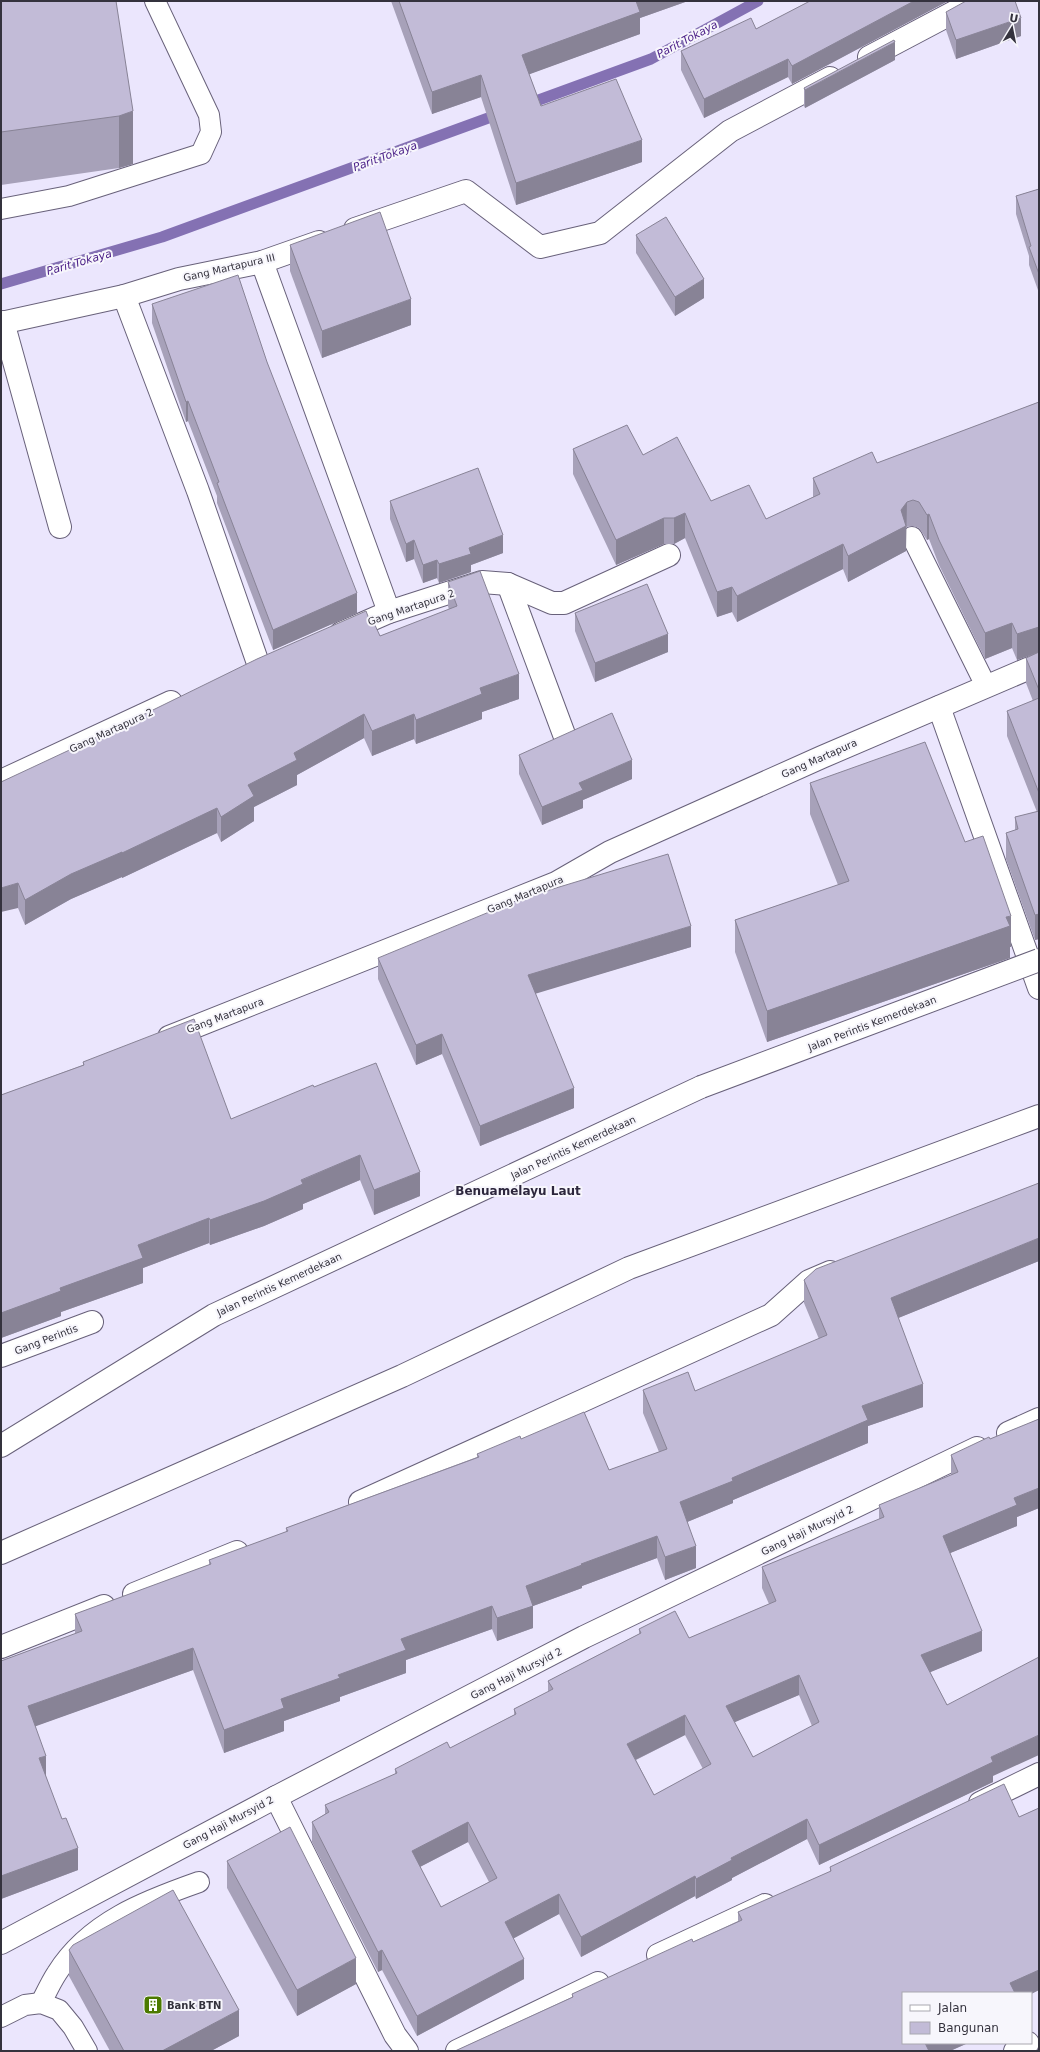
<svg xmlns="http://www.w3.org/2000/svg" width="1040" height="2052" font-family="'DejaVu Sans',sans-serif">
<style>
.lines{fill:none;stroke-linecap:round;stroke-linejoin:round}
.stream{stroke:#8471b3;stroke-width:11}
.lane-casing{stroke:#68617a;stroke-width:22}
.street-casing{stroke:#68617a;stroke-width:24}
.highway-casing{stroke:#68617a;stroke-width:24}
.lane{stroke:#fff;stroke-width:20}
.street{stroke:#fff;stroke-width:22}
.highway{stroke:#fff;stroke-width:22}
.highway-bridge-casing{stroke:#68617a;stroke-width:24;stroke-linecap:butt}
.highway-bridge{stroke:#fff;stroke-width:22}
.wall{fill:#a7a1b9;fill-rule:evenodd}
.shaded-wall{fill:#888396}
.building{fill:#c2bbd7;stroke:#888396;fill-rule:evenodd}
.labels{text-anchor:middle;stroke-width:4;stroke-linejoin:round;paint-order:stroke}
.street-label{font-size:10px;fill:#34323d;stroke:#f7f6fc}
.poi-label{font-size:10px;font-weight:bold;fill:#34323d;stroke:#f7f6fc;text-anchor:start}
.water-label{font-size:11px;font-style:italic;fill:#4c2188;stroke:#f7f6fc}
.quarter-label{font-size:12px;font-weight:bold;fill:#2d273d;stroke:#f7f6fc}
</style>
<rect width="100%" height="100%" fill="#ebe6fd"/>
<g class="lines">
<!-- stream -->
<g class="stream">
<path d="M525,105l126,-46 107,-58"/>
<path d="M1,284l161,-47 340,-124"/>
</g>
<defs>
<g id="lane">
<path d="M1,209l68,-13 132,-42 10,-22 -2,-17 -54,-114"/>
<path d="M912,537l74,149"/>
<path d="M41,2003c5,-10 10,-21 16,-30 32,-51 88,-72 142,-91"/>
<path d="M1,2017l24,-12 16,-2 18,7 14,17 14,24"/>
</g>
<g id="street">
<path d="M869,57l106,-56"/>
<path d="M355,229l111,-38 74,56 60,-14 130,-102 100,-53"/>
<path d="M262,262l127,350"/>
<path d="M124,296l74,195 62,178"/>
<path d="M3,322l57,205"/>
<path d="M1,323l123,-27 55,-17 83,-17 57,-20"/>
<path d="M508,584l57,153"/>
<path d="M341,633l48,-21 93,-30 26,2 44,19h12l105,-48"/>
<path d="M939,707l100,281"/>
<path d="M1,781l170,-79"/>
<path d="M169,1037l387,-154 54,-31 212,-95 217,-93"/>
<path d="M1,1356l91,-34"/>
<path d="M1008,1433l31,-14"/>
<path d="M360,1502l411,-187 38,-34 21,-9"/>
<path d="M134,1594l103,-42"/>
<path d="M1,1647l103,-41"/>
<path d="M276,1797l119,238 12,16"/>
<path d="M980,1803l59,-29"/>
<path d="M1,1943l275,-146 308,-160 393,-189"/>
<path d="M658,1955l107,-50"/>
<path d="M457,2051l141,-68"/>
<path d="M1015,2051l13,-8"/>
</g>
<g id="highway">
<path d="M1,1446l213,-131 487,-228"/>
<path d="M1,1553l401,-177 227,-108 410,-152"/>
</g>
</defs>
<!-- lane casing -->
<use href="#lane" class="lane-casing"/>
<!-- street casing -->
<use href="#street" class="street-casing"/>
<!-- highway casing -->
<use href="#highway" class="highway-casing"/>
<!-- lane -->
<use href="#lane" class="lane"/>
<!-- street -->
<use href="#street" class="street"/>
<!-- highway -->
<use href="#highway" class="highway"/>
<defs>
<path id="highway-bridge" d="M701,1087l338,-127"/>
</defs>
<!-- highway-bridge casing -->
<use href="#highway-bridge" class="highway-bridge-casing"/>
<!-- highway-bridge -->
<use href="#highway-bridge" class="highway-bridge"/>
</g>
<!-- wall -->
<g class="wall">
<path d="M1,1h115l17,163 -14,4 -118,17z"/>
<path d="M391,1h297l-48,17v16l-111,40 12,32 101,56 -126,43 -35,-108 -49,17z"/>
<path d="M810,1h138l-156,83 -4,-7 -84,41 -23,-48v-19l75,-22z"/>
<path d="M946,12l75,24 -65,23 -10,-29z"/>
<path d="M895,60l-90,48 -1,-2v-18z"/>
<path d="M1039,189v104l-10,-28v-9l-13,-42v-18z"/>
<path d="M636,235l68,63 -29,18 -39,-63z"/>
<path d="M290,245l121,80 -89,33 -32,-87z"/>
<path d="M152,304l115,58 90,251 -84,37 -56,-147v-7l-29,-75 -2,1 -34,-99z"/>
<path d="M1039,402v537l-4,1 -29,-81v-26l9,-3v-13l22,-5 -30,-76v-25l26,-10 -7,-18v-25l11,-5 -20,7 -5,-12 -27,11 -46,-94 -10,-26 -2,1 -8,-12 -6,-2 -7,1v24l-58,31 -5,-13 -106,53 -5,-10 -15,5 -32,-79 -11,6h-10l-48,21 -43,-91v-25l70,6 68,46 55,18 47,-22v-19l64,-15z"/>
<path d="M390,501l113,52 -32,12v7l-32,11 -2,-5 -14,5 -9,-24 -8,3 -16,-43z"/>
<path d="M448,582l71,117 -37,13v7l-66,25 -2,-5 -42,17 -8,-18 -67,37v10l-43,22v14l-33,21 -4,-9 -95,45v-1l-51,22 -46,26 -7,-17 -17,-126 370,-158 9,12 69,-26 -1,-4z"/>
<path d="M575,613l93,39 -73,30 -20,-51z"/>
<path d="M519,755l113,24 -49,21v8l-41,17 -23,-51z"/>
<path d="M810,783l155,59 46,105h-1v11l-243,84 -32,-90v-32l103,-35 -28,-71z"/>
<path d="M691,947l-156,46 39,115 -94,38 -38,-92 -26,11 -38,-86v-21z"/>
<path d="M83,1062l148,57 83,-32 106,109 -46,19 -14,-35 -57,24v5l-39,17 -54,19 -1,-2 -66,25v15l-82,29v4l-60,22v-243l82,-30z"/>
<path d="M1039,1261l-141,57 25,89 -55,19v17l-135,57v3l-46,19 9,46 -31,12 -8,-22 -75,28v2l-49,18v22l-36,13 -5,-12 -86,31v13l-66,24v4l-56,20v10l-60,22 -31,-83 -158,56 11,51 32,93 -77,29v-238l74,-27v-20l134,-49v-5l77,-28v-4l191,-71v-3l44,-15 88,31 50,-18 -16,-39v-23l52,1 124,-52 -15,-36v-23z"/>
<path d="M1039,1419v89l-22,9v9l-67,27 32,98 -52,21 17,33 46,71v6l-174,83 -12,-26 -75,39v2l-36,19 -1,-3 -114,61 -22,-43 -46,24 11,41 -107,57 -35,-66 -4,2 -66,-130v-20l13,-8v-9l70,-31v-5l55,-21 64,-33v-6l34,-17v-11l91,-47v-5l50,9 80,-34 -7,-16v-21l117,-47v-15l72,-30v-20zM799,1695l13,31 -59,31 -19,-35zM685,1735l18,34 -49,26 -18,-35zM468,1842l21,40 -48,25 -21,-40z"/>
<path d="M1039,1808v182l-8,4 -128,-1 65,50 -18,8h-495l117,-54v-3l121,-52 45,-21v-9l92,-40v-5l189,-50z"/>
<path d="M227,1861l129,123 -59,32 -70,-128z"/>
<path d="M69,1950l170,86 -28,15h-101l-41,-75z"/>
</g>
<!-- shaded-wall -->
<g class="shaded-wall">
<path d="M635,1h53l-48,17v16l-118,43v-22z"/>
<path d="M914,1h34l-156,83v-18z"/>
<path d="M1021,18v18l-65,23v-19z"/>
<path d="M895,42v18l-90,48v-18z"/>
<path d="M788,59v18l-84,41v-19z"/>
<path d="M481,75v22l-49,17v-22z"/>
<path d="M133,111v53l-14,4v-52z"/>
<path d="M642,140v22l-126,43v-22z"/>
<path d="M704,279v19l-29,18v-19z"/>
<path d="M411,299v26l-89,33v-27z"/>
<path d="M188,401v20l-2,1v-20z"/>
<path d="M907,502l-1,49 -58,31v-26l53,-46z"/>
<path d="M685,513v25l-11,6v-26z"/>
<path d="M929,514v25l-2,1v-25z"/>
<path d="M664,518v26l-48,21v-25z"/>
<path d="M503,535v18l-32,12v7l-32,11v-19l30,-16z"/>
<path d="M414,540v19l-8,3v-18z"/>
<path d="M843,544v25l-106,53v-26z"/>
<path d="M437,560v18l-14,5v-18z"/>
<path d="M732,587v25l-15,5v-25z"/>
<path d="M357,593v20l-84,37v-20z"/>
<path d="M1012,623v25l-27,11v-26z"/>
<path d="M1039,627v25l-22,8v-26z"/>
<path d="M668,634v18l-73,30v-19z"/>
<path d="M519,674v25l-37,13v7l-66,25v-24l64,-32z"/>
<path d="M364,714v24l-67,37v10l-43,22v14l-33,21v-25l27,-32 46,-32z"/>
<path d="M414,714v25l-42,17v-25z"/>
<path d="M632,760v19l-49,21v8l-41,17v-18l37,-24z"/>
<path d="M217,808v25l-95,45v-25z"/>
<path d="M122,852v25l-51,22 -46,26v-25l46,-26z"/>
<path d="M18,883v25l-17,4v-24z"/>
<path d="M1039,914v25l-4,1v-25z"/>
<path d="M1011,916v31h-1v11l-243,84v-31l239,-94z"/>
<path d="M691,926v21l-163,49v-21z"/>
<path d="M442,1034v20l-26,11v-20z"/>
<path d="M574,1088v20l-94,38v-20z"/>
<path d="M360,1155v25l-57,24v5l-39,17 -54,19v-25z"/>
<path d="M420,1172v24l-46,19v-25z"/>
<path d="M209,1218v25l-66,25v15l-82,29v4l-60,22v-25l59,-25 78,-43z"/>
<path d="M1039,1238v23l-148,60v-23z"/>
<path d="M923,1384v23l-55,19v17l-135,57v3l-53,22v-23l52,-24 130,-72z"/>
<path d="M1039,1488v20l-22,9v9l-74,30v-20l71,-38z"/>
<path d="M657,1536v22l-75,28v2l-49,18v22l-36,13v-23l29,-32 55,-22z"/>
<path d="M696,1546v22l-31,12v-23z"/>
<path d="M492,1606v23l-86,31v13l-66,24v4l-56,20v10l-60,22v-23l57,-31 57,-24 63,-36z"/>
<path d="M982,1631v20l-61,25v-21z"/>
<path d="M193,1648v22l-165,59v-23z"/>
<path d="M799,1675v20l-73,31v-20z"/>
<path d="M685,1715v20l-58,29v-20z"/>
<path d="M1039,1735v20l-46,21v6l-174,83v-20l172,-88z"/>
<path d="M46,1756v23l-7,-21z"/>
<path d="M807,1819v20l-75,39v2l-36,19v-20l35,-21z"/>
<path d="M468,1822v20l-56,29v-20z"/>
<path d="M78,1848v22l-77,29v-23z"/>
<path d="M695,1876v20l-114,61v-20z"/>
<path d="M559,1894v20l-54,29v-21z"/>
<path d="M382,1950v20l-4,2v-20z"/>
<path d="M356,1958v26l-59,32v-26z"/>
<path d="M524,1959v20l-107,57v-20z"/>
<path d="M1039,1970v20l-8,4v-1h-21v-10z"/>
<path d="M239,2010v26l-28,15h-49z"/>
<path d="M925,2043h43l-18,8h-25z"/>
</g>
<!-- building -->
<g class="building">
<path d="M1,1h115l17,110 -14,5 -118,16z"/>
<path d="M399,1h237l4,11 -118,43 19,51 75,-27 26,61 -126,43 -35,-108 -49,17z"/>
<path d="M810,1h104l-122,65 -4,-7 -84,40 -23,-48 70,-33 5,11z"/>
<path d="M966,1h49l6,17 -65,22 -10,-28z"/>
<path d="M894,40l1,2 -90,48 -1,-2z"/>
<path d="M1039,189v85l-10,-27 2,-1 -15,-50z"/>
<path d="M380,212l31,87 -89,32 -32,-86z"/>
<path d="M666,217l38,62 -29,18 -39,-62z"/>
<path d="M238,275l29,87 90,231 -84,37 -56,-147 2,-1 -31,-81 -2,1 -34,-98z"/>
<path d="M1039,402v225l-22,7 -5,-11 -27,10 -46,-93 -10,-26 -2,1 -8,-13 -6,-2 -6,2 -6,8 5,16 -58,30 -5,-12 -106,52 -5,-9 -15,5 -32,-79 -11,5h-10l-48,22 -43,-91 54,-24 16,30 34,-18 34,64 38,-16 17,34 54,-25 -7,-16 59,-26 5,11z"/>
<path d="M478,468l25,67 -34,13 2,6 -32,10 -2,-4 -14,5 -9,-25 -8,4 -16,-43z"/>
<path d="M480,571l39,103 -39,14 2,6 -66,26 -2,-6 -42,17 -8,-17 -70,39 3,7 -49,25 6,11 -33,21 -4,-9 -95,45v-1l-51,22 -46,26 -7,-17 -17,5v-106l107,-50 149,-73 109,-48 5,13 3,-1 6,13 77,-30 -9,-24z"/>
<path d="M647,584l21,50 -73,29 -20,-50z"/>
<path d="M1039,652v38l-13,-32z"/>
<path d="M1039,698v95l-32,-82z"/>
<path d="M612,713l20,47 -53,23 4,7 -41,17 -23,-52z"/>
<path d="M925,742l40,100 18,-6 28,80 -5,1 4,9 -243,85 -32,-91 114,-39 -39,-98z"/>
<path d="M1039,811v103l-4,1 -29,-82 12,-4 -3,-12z"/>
<path d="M668,854l23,72 -163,49 46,113 -94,38 -38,-92 -26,11 -38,-87 145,-60z"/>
<path d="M194,1019l37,100 82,-34 1,2 62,-24 44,109 -46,18 -14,-35 -59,25 2,4 -39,17 -54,19 -1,-2 -71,27 5,13 -83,30 1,3 -60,22v-218l83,-30 -1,-3z"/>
<path d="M1039,1183v55l-148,60 32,86 -61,22 6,14 -136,58 1,3 -53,21 16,44 -31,11 -8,-21 -76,28 1,1 -56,21 7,20 -36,12 -5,-12 -91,33 5,11 -68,25 2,3 -59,21 3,9 -60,22 -31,-82 -165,58 18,50 -7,2 23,61 4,-1 12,30 -77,28v-215l81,-30 -7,-17 136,-50 -2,-4 79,-29 -2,-3 193,-71 -2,-3 43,-18 1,3 63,-27 25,58 58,-21 -24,-59 45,-18 7,19 132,-56 -23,-55 12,-11z"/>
<path d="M1039,1419v69l-25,10 3,7 -74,31 39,95 -61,24 26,50 92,-48v78l-48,22 2,5 -174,83 -12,-26 -76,39 1,2 -36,19 -1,-3 -114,61 -22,-43 -54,28 19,37 -107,57 -35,-66 -4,2 -66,-130 17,-10 -4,-7 72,-32 -2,-4 52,-27 3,6 66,-34 -2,-5 39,-20 -5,-8 93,-48 -2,-4 36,-18 14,27 87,-37 -14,-34 122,-50 -5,-12 79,-33 -7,-17 38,-18 1,2zM799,1675l20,47 -66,35 -27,-51zM685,1715l26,49 -57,31 -27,-51zM468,1822l29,56 -56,29 -29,-56z"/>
<path d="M1004,1784l15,33 20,-9v162l-29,13 5,10h-112v50h22l4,8h-474l118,-54 -1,-3 120,-55 1,3 49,-22 -4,-8 93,-41 -1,-4z"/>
<path d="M290,1827l66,131 -59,32 -70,-129z"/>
<path d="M173,1890l66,120 -77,41h-38l-55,-101 4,-5z"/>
</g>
<!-- icons -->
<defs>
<symbol id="building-square" viewBox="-11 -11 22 22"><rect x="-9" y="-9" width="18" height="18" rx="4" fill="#4c7a00" stroke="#f7f6fc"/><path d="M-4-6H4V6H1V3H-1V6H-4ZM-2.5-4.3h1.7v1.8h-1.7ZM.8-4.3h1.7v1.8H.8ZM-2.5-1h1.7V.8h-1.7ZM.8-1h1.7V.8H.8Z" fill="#fff"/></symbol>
</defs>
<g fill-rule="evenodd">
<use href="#building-square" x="142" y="1994" width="22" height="22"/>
</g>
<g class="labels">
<!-- street labels -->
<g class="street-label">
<text transform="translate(229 267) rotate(-13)" y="4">Gang Martapura III</text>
<text transform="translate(411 607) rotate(-19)" y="4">Gang Martapura 2</text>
<text transform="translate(111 730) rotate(-25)" y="4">Gang Martapura 2</text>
<text transform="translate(819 758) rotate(-24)" y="4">Gang Martapura</text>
<text transform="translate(525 894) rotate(-23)" y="4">Gang Martapura</text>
<text transform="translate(225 1015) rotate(-21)" y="4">Gang Martapura</text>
<text transform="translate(872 1023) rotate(-21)" y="4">Jalan Perintis Kemerdekaan</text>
<text transform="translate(573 1147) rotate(-25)" y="4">Jalan Perintis Kemerdekaan</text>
<text transform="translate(279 1284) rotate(-25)" y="4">Jalan Perintis Kemerdekaan</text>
<text transform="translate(46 1339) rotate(-21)" y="4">Gang Perintis</text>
<text transform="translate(807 1530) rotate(-26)" y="4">Gang Haji Mursyid 2</text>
<text transform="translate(516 1673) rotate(-27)" y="4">Gang Haji Mursyid 2</text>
<text transform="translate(228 1822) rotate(-28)" y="4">Gang Haji Mursyid 2</text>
</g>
<!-- poi labels -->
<g class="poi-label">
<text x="167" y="2009">Bank BTN</text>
</g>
<!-- water labels -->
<g class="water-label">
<text transform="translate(687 39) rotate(-28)" y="4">Parit Tokaya</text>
<text transform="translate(385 156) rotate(-20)" y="4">Parit Tokaya</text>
<text transform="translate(79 262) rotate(-16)" y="4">Parit Tokaya</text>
</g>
<!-- quarter labels -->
<g class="quarter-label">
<text x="518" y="1195">Benuamelayu Laut</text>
</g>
</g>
<!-- border -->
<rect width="1040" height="2052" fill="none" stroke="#34323d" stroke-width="4"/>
<!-- legend -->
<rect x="902" y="1992" width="130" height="52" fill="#f7f6fc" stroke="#a9a8b0"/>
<rect x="910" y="2005" width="20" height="6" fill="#ffffff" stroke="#a9a8b0"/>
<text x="938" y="2012" font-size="12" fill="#34323d">Jalan</text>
<rect x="910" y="2022" width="20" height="12" fill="#c2bbd7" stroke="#a9a8b0"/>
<text x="938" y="2032" font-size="12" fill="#34323d">Bangunan</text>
<!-- north arrow -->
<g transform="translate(1012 28) rotate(10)" stroke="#f7f6fc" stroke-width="3" paint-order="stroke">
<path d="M0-3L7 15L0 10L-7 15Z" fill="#34323d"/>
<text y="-6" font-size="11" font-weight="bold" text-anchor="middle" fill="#34323d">U</text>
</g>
</svg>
